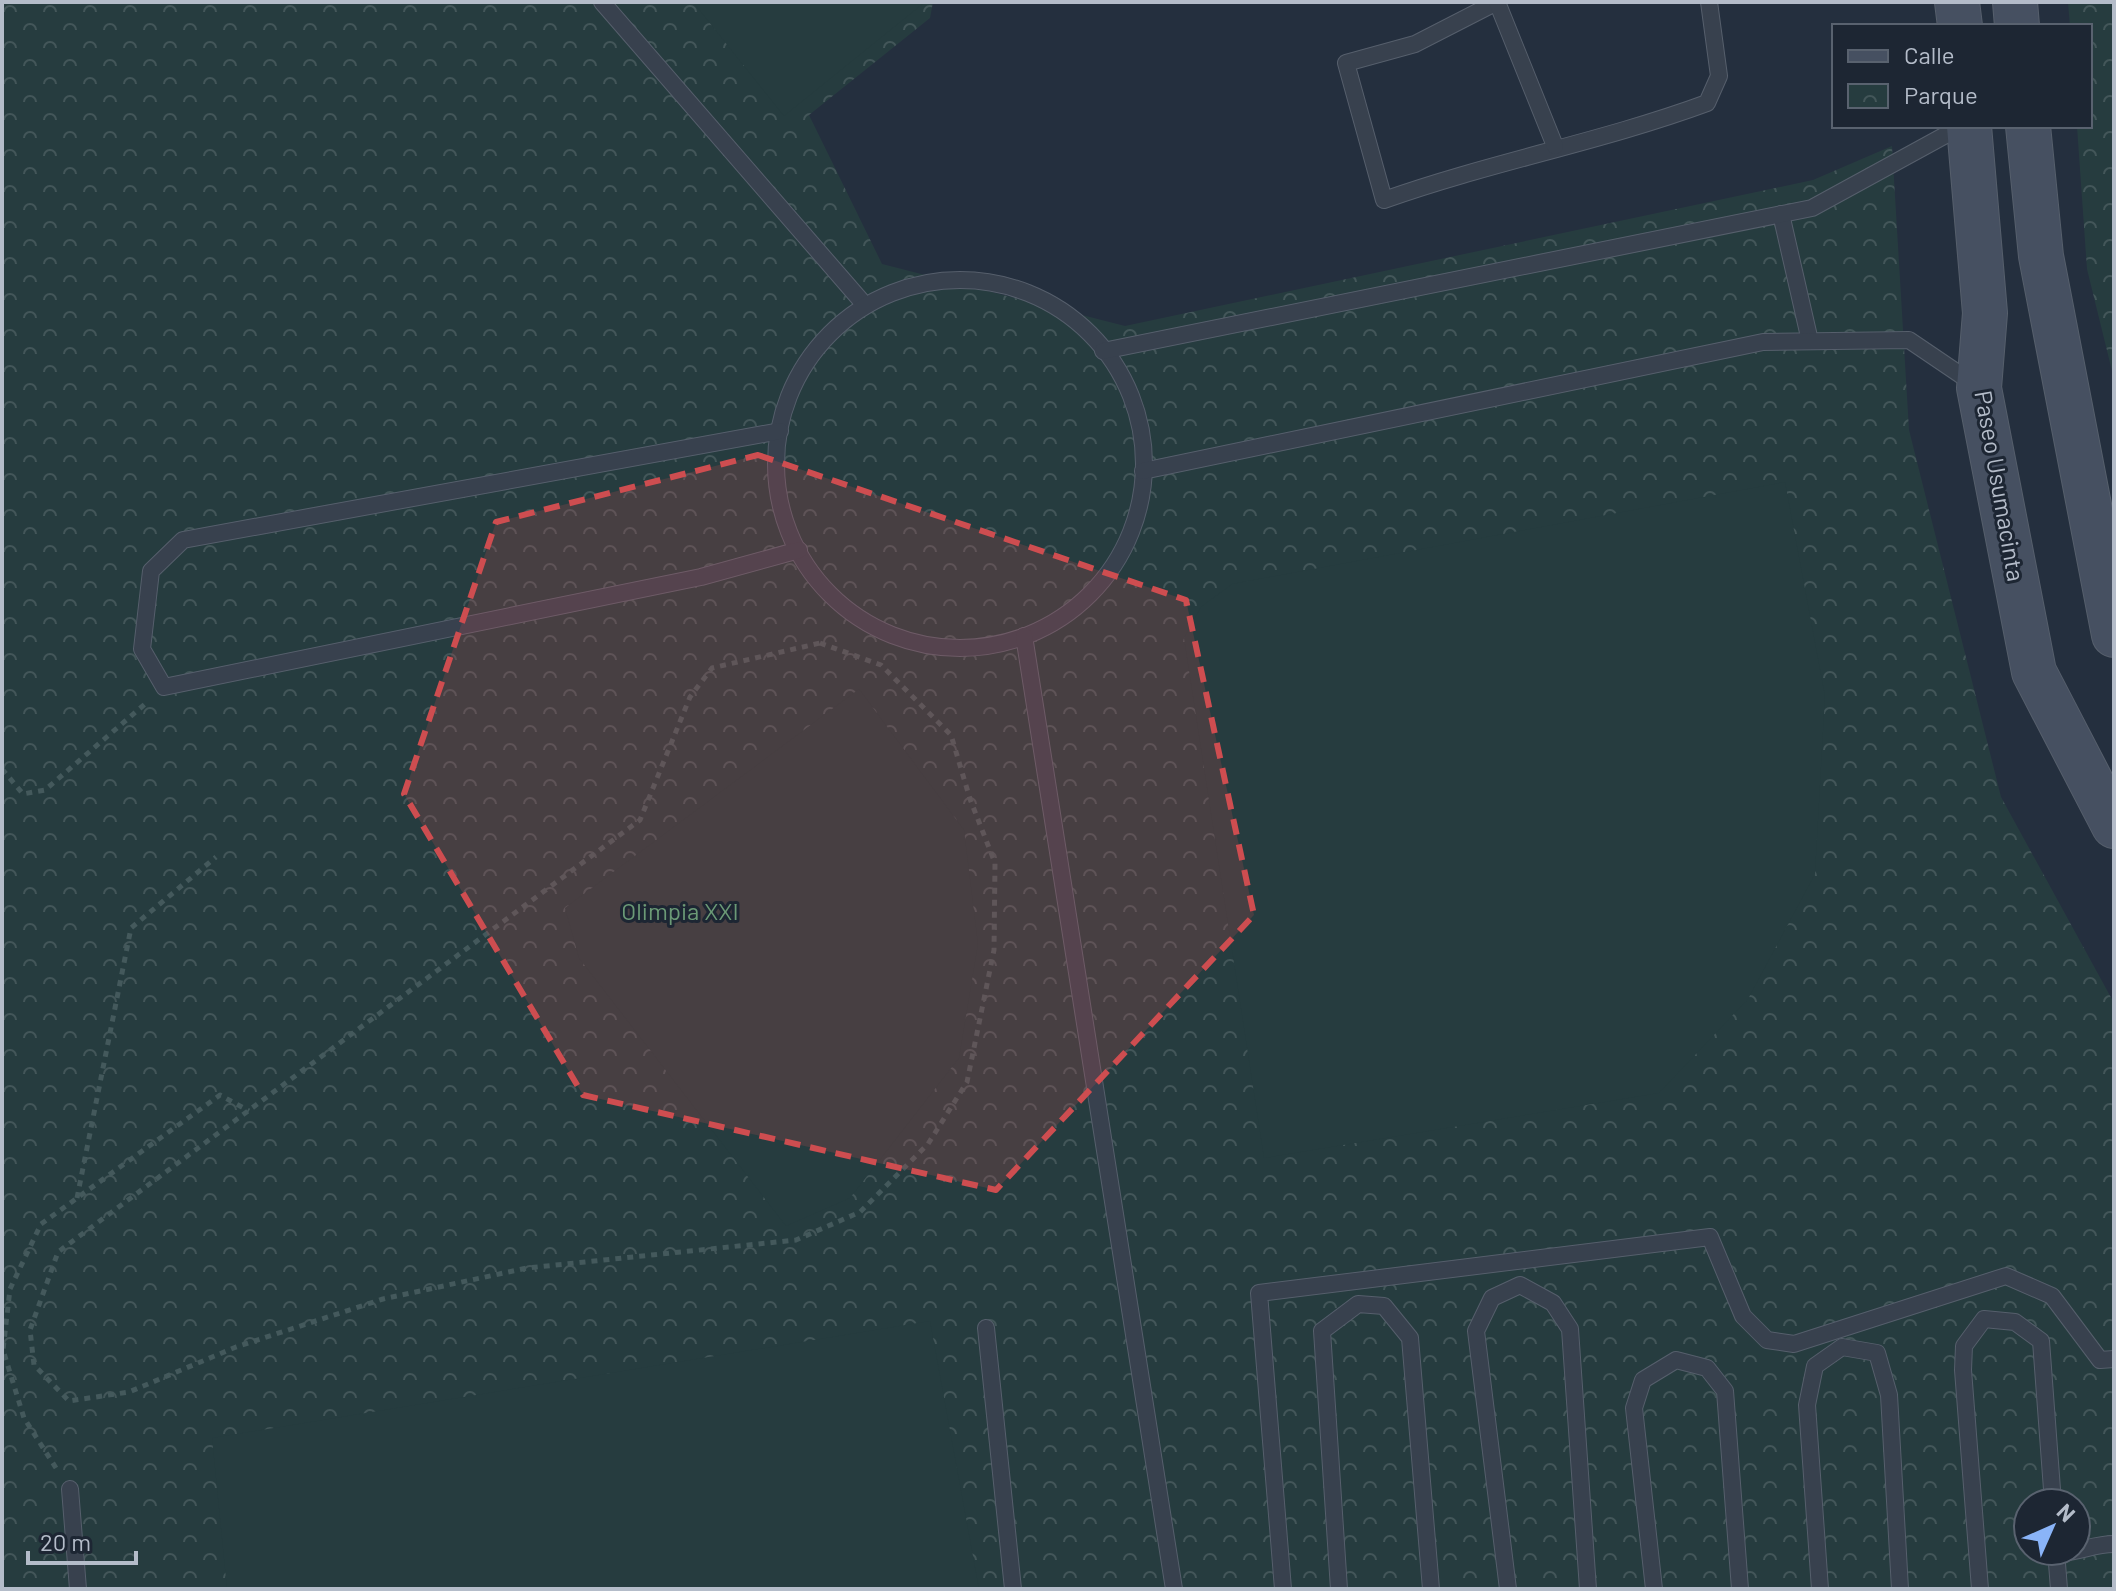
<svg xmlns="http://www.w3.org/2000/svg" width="2116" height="1591" font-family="Barlow,sans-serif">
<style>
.park{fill:url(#park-crowns);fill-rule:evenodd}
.garden{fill:#263c3f}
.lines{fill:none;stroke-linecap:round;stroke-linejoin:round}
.lane-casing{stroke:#565f6c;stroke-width:18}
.secondary-casing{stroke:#565f6c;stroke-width:46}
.path{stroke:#44595c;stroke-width:5;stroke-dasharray:6 6;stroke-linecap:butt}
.lane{stroke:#38414e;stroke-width:16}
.secondary{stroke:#465061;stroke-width:44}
.marked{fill:#ce4d50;fill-opacity:0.2;stroke:#ce4d50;stroke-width:6;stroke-dasharray:16 10;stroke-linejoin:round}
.labels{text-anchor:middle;stroke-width:6;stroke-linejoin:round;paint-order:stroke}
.street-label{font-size:24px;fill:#b4bcc9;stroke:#1d2633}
.park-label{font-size:24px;fill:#6b9a76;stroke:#1d2633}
</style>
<defs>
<pattern id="park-crowns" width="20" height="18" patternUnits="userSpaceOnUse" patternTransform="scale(2)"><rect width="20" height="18" fill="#263c3f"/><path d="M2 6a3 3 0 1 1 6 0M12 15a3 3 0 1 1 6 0" fill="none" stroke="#435659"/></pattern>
</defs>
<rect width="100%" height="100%" fill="#242f3e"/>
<!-- park -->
<g class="park">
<path d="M2,2h931l-3,16 -121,97 73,149 243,62 688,-146 79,-34 17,284 92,367 113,206v586h-2112zM2028,1503h48v48h-48z"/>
<path d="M2068,2h46v377l-27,-110 -10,-143h13v-100h-20z"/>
</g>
<!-- garden -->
<g class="garden">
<path d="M693,2h232l-141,114z"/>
<path d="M1785,482l40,214 -10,178 -67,125 -89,94 -395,65 -80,-520 17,-31 31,-23z"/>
<path d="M859,689l105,141 14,114 -19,114 -109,140 -64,28 -207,-268 -14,-50z"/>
<path d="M930,1321l49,268h-752l-15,-151z"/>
</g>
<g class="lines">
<defs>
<g id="lane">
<path d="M602,2l262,302"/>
<path d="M1497,2l-82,42 -69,19 38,137c107,-38 217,-58 323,-97l12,-27 -10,-74"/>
<path d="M1497,2l58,144"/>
<path d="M1781,214l29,127"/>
<circle cx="960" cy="464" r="184"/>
<path d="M1103,351l709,-143 150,-82"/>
<path d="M780,431l-597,109 -32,31 -9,78 22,38 537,-110 98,-27"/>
<path d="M1143,471l620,-129 146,-2 65,44"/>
<path d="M1024,636l150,953"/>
<path d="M986,1328l27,261"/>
<path d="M70,1489l8,100"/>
<path d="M2056,1551l3,38"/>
<path d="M2056,1553c22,0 37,-9 58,-9"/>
<path d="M1283,1589l-24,-296 451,-56 33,79 24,24 27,4 212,-68 46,20 48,64 14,-1"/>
<path d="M1339,1589l-17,-258 36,-27 26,2 26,32 21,251"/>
<path d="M1508,1589l-32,-258 16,-33 28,-13 33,18 17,26 18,260"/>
<path d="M1654,1589l-20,-181 9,-28 33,-20 31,8 18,23 15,198"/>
<path d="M1820,1589l-13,-184 8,-39 27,-19 35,6 12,42 11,194"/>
<path d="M1980,1589l-17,-219 1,-24 20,-27 31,3 26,19 12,162"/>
</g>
<g id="secondary">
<path d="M1957,2l3,24"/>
<path d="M2015,2l2,24"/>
<path d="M1969,126l16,187 -6,75 55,284 80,154"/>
<path d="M2028,126l13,130 73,379"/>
</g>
</defs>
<!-- lane casing -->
<use href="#lane" class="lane-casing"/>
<!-- secondary casing -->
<use href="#secondary" class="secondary-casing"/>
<!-- path -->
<g class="path">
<path d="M820,643l61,22 70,70 19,64 25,64 -1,87 -27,132 -39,62 -68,68 -64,28 -269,28 -144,31 -147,48 -107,45 -60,9 -35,-36 -4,-35 28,-78 582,-432 50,-123 22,-29z"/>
<path d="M2,769l21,25 22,-4 100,-86"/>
<path d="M77,1198l54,-270 85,-71"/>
<path d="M56,1468l-32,-50 -21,-68 7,-61 31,-65 179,-129 29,16"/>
</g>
<!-- lane -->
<use href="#lane" class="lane"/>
<!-- secondary -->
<use href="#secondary" class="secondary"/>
</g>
<!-- marked area -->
<path class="marked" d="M758,455l428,145 68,315 -258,275 -413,-95 -179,-301 92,-272z"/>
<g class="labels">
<!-- street labels -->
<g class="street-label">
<text transform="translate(1999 486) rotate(80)" y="8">Paseo Usumacinta</text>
</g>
<!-- park labels -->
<g class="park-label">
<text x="680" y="920">Olimpia XXI</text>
</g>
</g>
<!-- border -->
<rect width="2116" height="1591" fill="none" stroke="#b4bcc9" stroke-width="8"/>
<!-- legend -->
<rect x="1832" y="24" width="260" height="104" fill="#1d2633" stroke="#59626f" stroke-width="2"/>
<rect x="1848" y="50" width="40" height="12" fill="#465061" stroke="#59626f" stroke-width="2"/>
<text x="1904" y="64" font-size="24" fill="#b4bcc9">Calle</text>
<rect x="1848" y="84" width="40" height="24" fill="url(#park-crowns)" stroke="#59626f" stroke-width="2"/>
<text x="1904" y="104" font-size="24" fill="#b4bcc9">Parque</text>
<!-- north arrow -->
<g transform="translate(2052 1527) rotate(45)"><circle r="38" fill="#1d2633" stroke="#59626f" stroke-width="2"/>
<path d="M0-6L14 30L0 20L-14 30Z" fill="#8ab4f8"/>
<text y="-12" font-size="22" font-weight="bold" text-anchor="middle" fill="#b4bcc9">N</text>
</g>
<!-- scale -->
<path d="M28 1551v12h108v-12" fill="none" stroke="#b4bcc9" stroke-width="4"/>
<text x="40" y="1551" font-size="24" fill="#b4bcc9" stroke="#1d2633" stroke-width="6" paint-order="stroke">20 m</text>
</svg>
